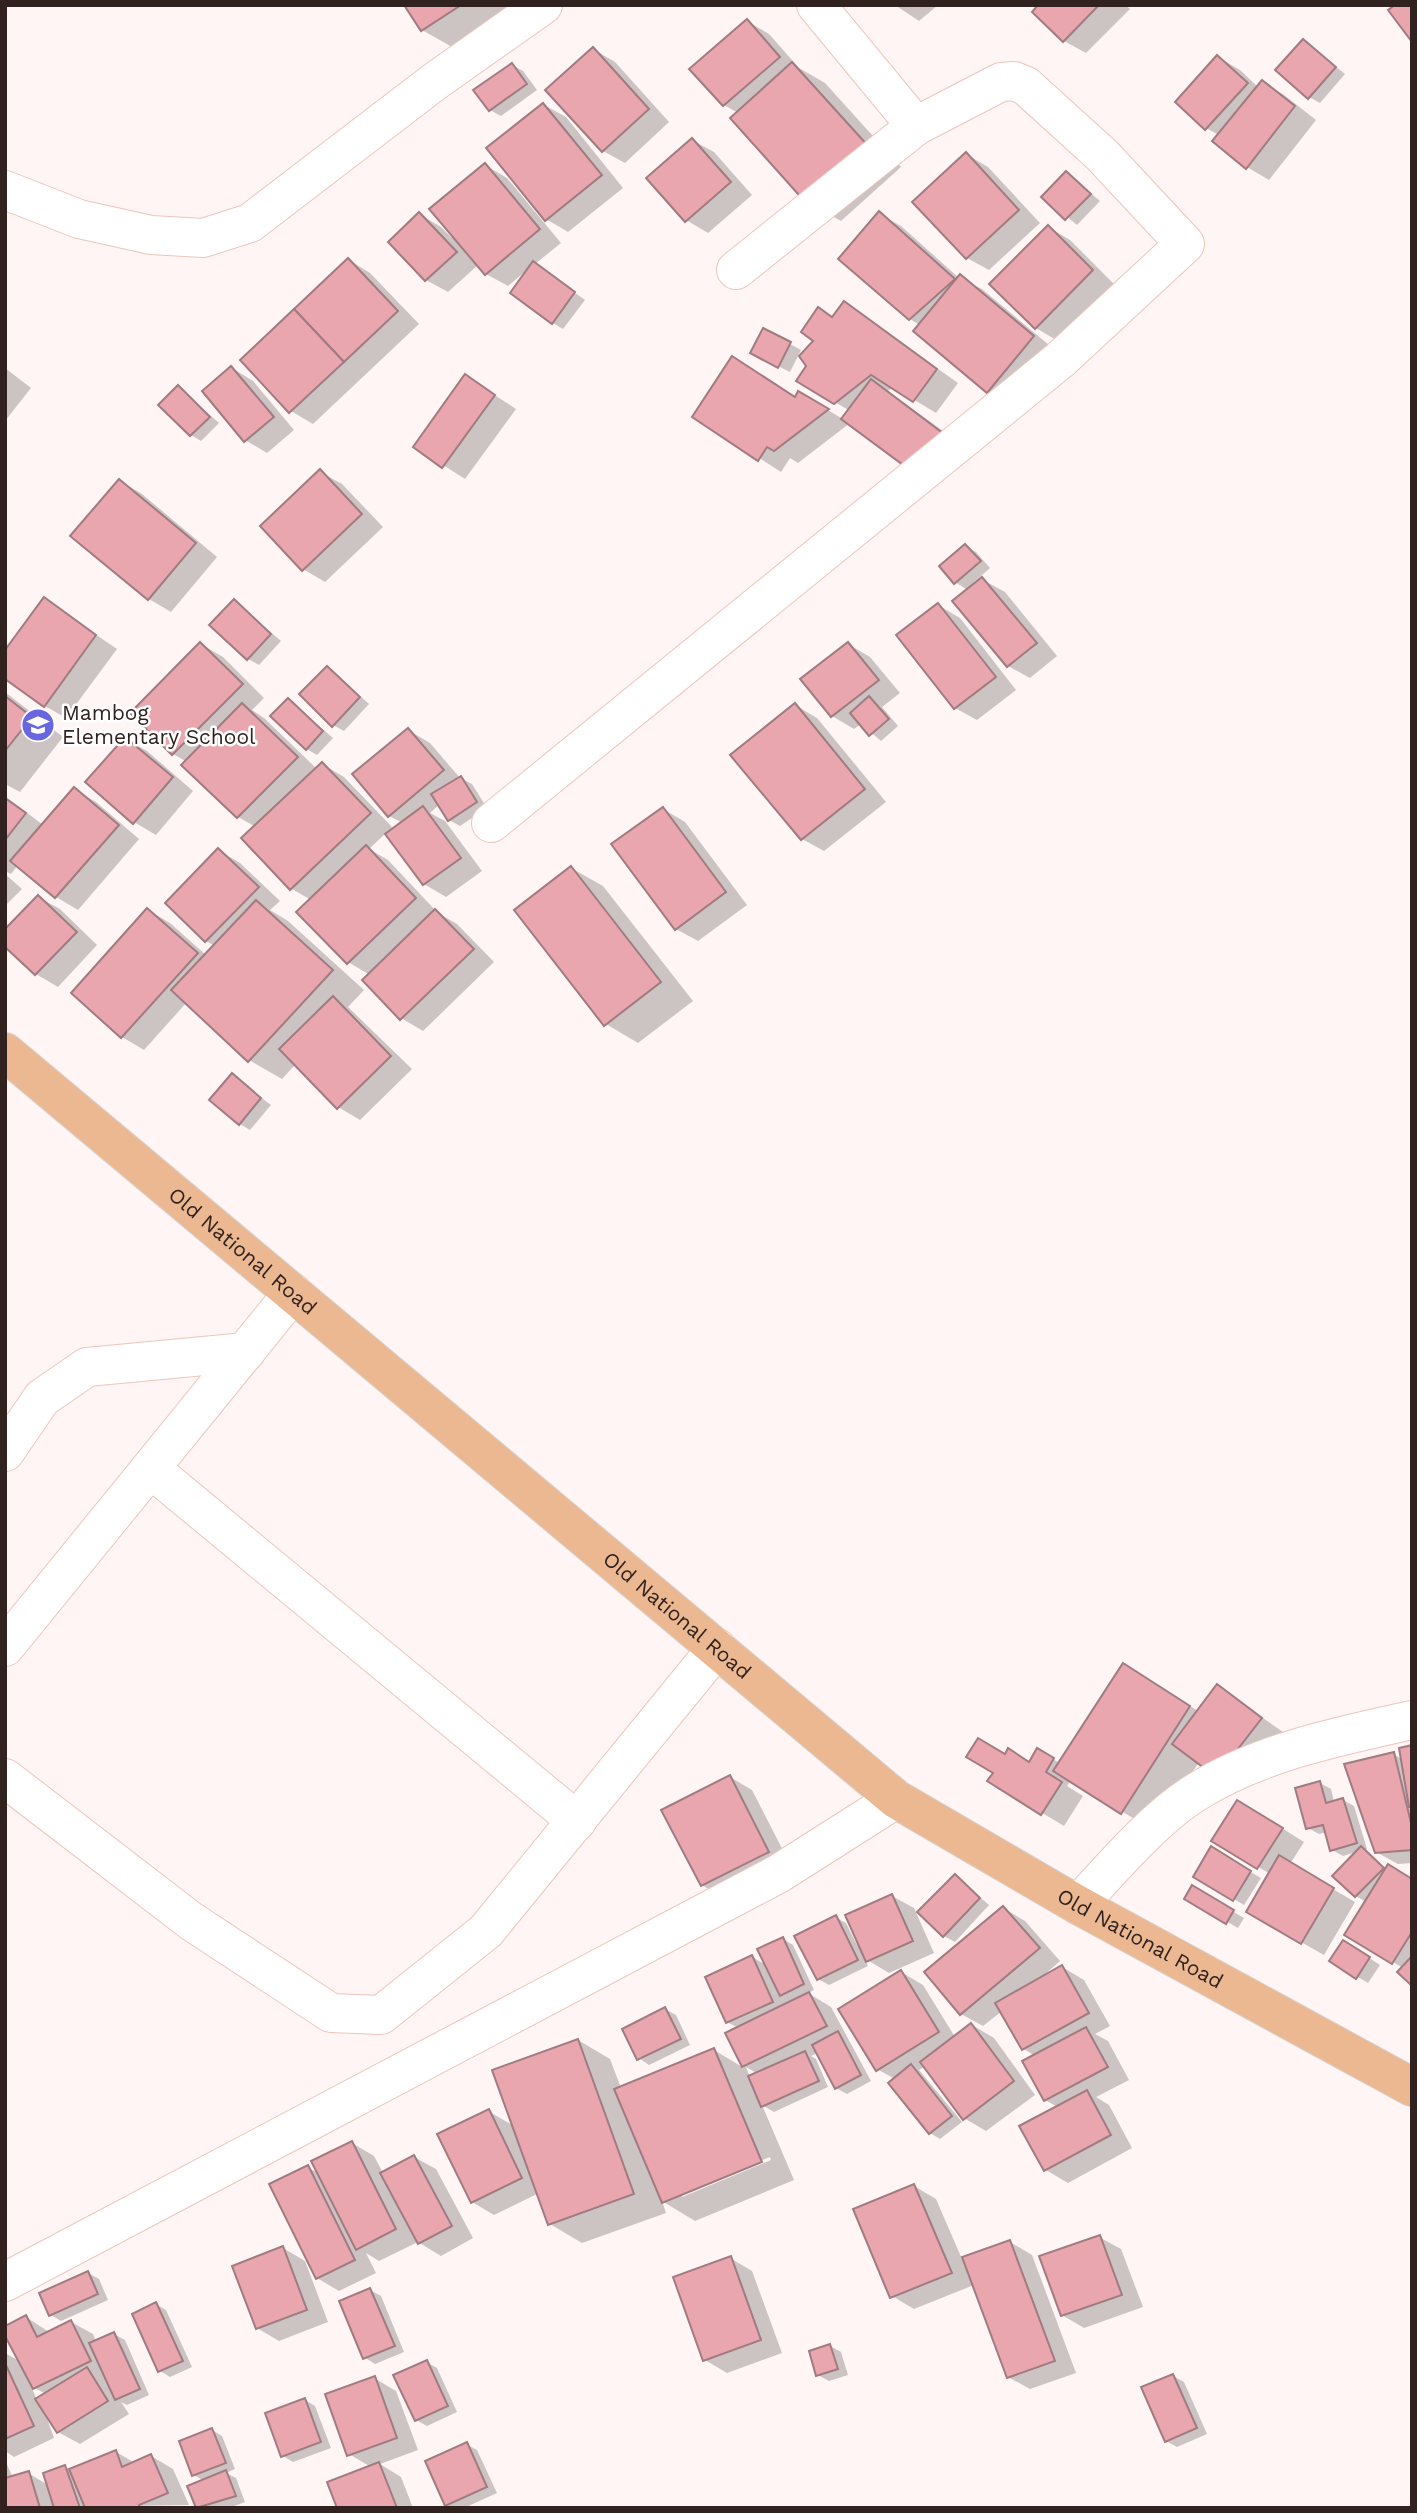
<svg xmlns="http://www.w3.org/2000/svg" width="1417" height="2513" font-family="'Work Sans',sans-serif">
<style>
.shadow{fill:#0003;fill-rule:evenodd}
.building{fill:#eaa6af;stroke:#a07b80;stroke-width:2}
.lines{fill:none;stroke-linecap:round;stroke-linejoin:round}
.minor-casing{stroke:#edc5bc;stroke-width:40}
.major-casing{stroke:#d6d3d2;stroke-width:40}
.minor{stroke:#fff;stroke-width:38}
.major{stroke:#ebb891;stroke-width:38}
.labels{text-anchor:middle;stroke-width:5;stroke-linejoin:round;paint-order:stroke}
.poi-label{font-size:21px;fill:#31221f;stroke:#fff;text-anchor:start}
.street-label{font-size:21px;fill:#31221f;stroke:#fff}
</style>
<rect width="100%" height="100%" fill="#fef5f4"/>
<!-- shadow -->
<g class="shadow">
<path d="M406,5h141l-93,43 -32,-18z"/>
<path d="M895,5h43l-19,16z"/>
<path d="M1041,5h84l5,4 -44,44 -22,-12z"/>
<path d="M747,21l22,13 30,34 26,15 76,84 -60,54 -33,-18 -70,-90 -14,-8z"/>
<path d="M1303,41l42,33 -25,29 -11,-6z"/>
<path d="M593,49l22,13 54,60 -44,41 -22,-12z"/>
<path d="M1218,57l22,13 18,17 4,-5 22,13 32,25 -47,60 -22,-13 -28,-32 -13,-7z"/>
<path d="M512,65l11,6 14,19 -36,26 -11,-6z"/>
<path d="M544,105l22,12 57,71 -55,44 -22,-13z"/>
<path d="M692,140l22,12 38,43 -44,38 -22,-13z"/>
<path d="M966,154l22,13 52,56 -51,47 -22,-12z"/>
<path d="M485,165l22,13 54,65 -26,21 50,36 -22,29 -10,-6 -26,-53 -19,16 -22,-12 -8,-9 -30,27 -22,-12 -7,-66 22,13 11,11z"/>
<path d="M1067,173l33,28 -23,24 -33,-28z"/>
<path d="M879,214l22,12 58,52 23,11 73,61 -45,54 -22,-13 -68,-66 -10,-6z"/>
<path d="M1048,227l22,13 44,44 -56,57 -22,-13z"/>
<path d="M349,260l21,13 49,51 -106,100 -22,-13z"/>
<path d="M845,303l113,80 -22,30 -43,-26 -5,4 77,56 -115,-24 -52,40 -8,-5 -9,14 -86,-56 101,-18 3,-5 44,26 7,-8 -51,-30 9,-15 8,-25 2,-32 16,9z"/>
<path d="M764,330l37,20 -11,22 -28,-14z"/>
<path d="M5,368l26,20 -26,33z"/>
<path d="M232,368l21,13 41,49 -27,23 -22,-13z"/>
<path d="M465,376l51,33 -51,70 -50,-32z"/>
<path d="M178,387l41,36 -18,18 -10,-6z"/>
<path d="M320,472l22,12 41,43 -58,55 -22,-13z"/>
<path d="M120,481l22,13 75,63 -46,55 -22,-13 -76,-64z"/>
<path d="M965,546l11,6 14,16 -24,21 -11,-7z"/>
<path d="M983,580l22,12 52,64 -27,22 -22,-12z"/>
<path d="M45,600l72,49 -51,69 -21,-12z"/>
<path d="M234,601l47,40 -22,24 -11,-6z"/>
<path d="M938,605l22,13 56,72 -39,30 -22,-12z"/>
<path d="M201,644l22,13 41,41 -12,12 12,8 53,51 5,-5 22,13 48,50 -5,7 16,-11 -14,-7 19,-86 22,13 30,35 12,6 15,24 -27,18 -11,-6 -9,-16 -10,9 15,8 37,50 -36,26 -22,-13 -38,-51 -17,16 19,11 50,53 19,11 37,38 -71,69 -22,-13 -31,-43 -22,-13 -37,-62 -19,-11 -48,-51 12,-11 -18,-10 -54,-52 3,-3 -14,-8 -41,-41z"/>
<path d="M848,644l22,13 30,36 -18,14 16,19 -17,15 -20,-17 -7,5 -22,-13z"/>
<path d="M328,668l41,36 -25,27 -11,-6z"/>
<path d="M5,692l58,45 -43,55 -15,-8z"/>
<path d="M288,700l45,38 -16,17 -10,-6z"/>
<path d="M795,705l22,13 69,84 -62,49 -22,-12z"/>
<path d="M125,739l22,12 46,40 -37,44 -22,-13z"/>
<path d="M74,789l22,13 43,37 -61,71 -22,-13 -38,-32 -7,9 -6,-3v-75l38,29z"/>
<path d="M663,809l22,13 62,83 -49,36 -22,-12z"/>
<path d="M218,850l22,13 40,38 -10,9 18,11 76,69 -16,17 64,62 -52,51 -22,-13 -42,-43 -14,15 -33,-19 -62,-58 -43,48 -22,-13 -49,-44 75,-83 22,13 36,32 9,-9 -9,-5z"/>
<path d="M571,868l32,18 90,115 -55,42 -32,-19z"/>
<path d="M5,874l17,15 -17,17z"/>
<path d="M38,897l22,12 37,36 -39,42 -22,-13 -31,-30z"/>
<path d="M232,1075l39,30 -21,25 -10,-6z"/>
<path d="M1124,1665l74,46 19,-25 66,46 -44,56 -40,-26 -45,69 -83,-51 -4,6 16,10 -19,30 -75,-45 16,-25 25,7 7,-13 23,13z"/>
<path d="M1412,1747v116l-14,1 -22,-12 17,-98 9,5z"/>
<path d="M730,1777l22,13 38,74 -66,34 -22,-13z"/>
<path d="M1320,1783l11,6 3,13 9,-2 11,6 13,43 -3,1 23,19 25,11v104l-9,-16 -56,-34 19,-32 -10,-6 3,-45 -16,5 -11,-6 -5,-18 -8,2 -11,-6z"/>
<path d="M1259,1814l45,28 -14,22 65,38 -31,53 -76,-43 22,-38 -56,-34z"/>
<path d="M1211,1849l50,29 -17,27 -49,-29z"/>
<path d="M955,1876l34,29 -34,37 -11,-6z"/>
<path d="M1192,1888l52,30 -6,10 -52,-30z"/>
<path d="M892,1896l22,12 20,45 -45,20 -25,-15 4,8 -39,19 -11,-6 17,-62 11,6 11,22z"/>
<path d="M1003,1908l22,13 35,40 -17,15 19,-9 22,13 26,46 -15,8 13,7 21,39 -33,17 13,8 23,43 -64,35 -22,-13 12,-63 -13,-7 -10,-44 -11,-7 -22,-38 -19,15 -22,-12z"/>
<path d="M783,1939l10,6 21,45 -6,3 23,14 40,74 -24,13 -11,-6 -18,-35 -7,3 5,3 12,28 -54,25 -12,-7 32,75 -99,41 -33,-20 4,12 -84,30 -32,-19 -11,-31 -45,22 -22,-13 16,-91 26,15 64,-86 32,19 11,29 93,-38 30,18 -16,-35 10,-5 -11,-6 25,-65 16,9zM746,2067l12,7 -8,3zM770,2157l1,3 -89,37v-4z"/>
<path d="M1354,1948l26,17 -12,18 -37,-22z"/>
<path d="M901,1972l22,13 32,52 17,-12 22,13 41,57 -49,36 -22,-13 -39,-52 -6,4 43,52 -22,17 -10,-6 -35,-54 -18,-10z"/>
<path d="M665,2009l11,6 14,30 -41,20 -10,-7z"/>
<path d="M352,2143l22,13 9,17 31,-16 22,12 37,69 -32,18 -23,-14 -39,19 -13,-8 10,20 -37,18 -22,-13 -10,-111 13,7z"/>
<path d="M914,2186l22,13 26,60 48,-17 22,13 44,118 -46,16 -22,-12 -34,-92 -60,24 -22,-13z"/>
<path d="M1099,2237l22,12 22,58 -59,21 -22,-13z"/>
<path d="M283,2248l22,13 23,61 -49,19 -22,-13z"/>
<path d="M730,2258l22,13 30,82 -55,20 -22,-13z"/>
<path d="M88,2273l11,6 9,21 -47,21 -10,-6z"/>
<path d="M370,2290l11,6 23,56 -29,12 -11,-7z"/>
<path d="M156,2304l10,6 26,57 -22,10 -10,-6z"/>
<path d="M26,2317l23,15 22,-10 22,12 3,7 18,-7 11,6 24,55 -22,10 -6,-3 8,12 -49,30 -22,-12 -14,-22 10,28 -40,19 -9,-6v-98l16,9zM31,2386l15,8 -9,6z"/>
<path d="M830,2346l11,6 7,23 -19,6 -11,-6z"/>
<path d="M426,2362l11,6 20,44 -30,14 -11,-6z"/>
<path d="M1173,2376l11,6 23,52 -30,13 -11,-6z"/>
<path d="M374,2378l22,13 22,59 -38,14 21,13 12,31h-74l32,-41 -22,-13z"/>
<path d="M305,2400l10,6 16,42 -38,14 -10,-6z"/>
<path d="M212,2430l10,6 13,33 -9,4 10,5 9,24 -16,6h-32l-8,-21 15,-6 -10,-6z"/>
<path d="M466,2444l11,6 20,43 -33,15h-12l-6,-3z"/>
<path d="M116,2452l19,11 16,-7 22,13 16,36 -184,3v-48l8,18 15,-5 20,12 17,-18 6,3z"/>
</g>
<!-- building -->
<g class="building">
<path d="M404,5h57l-40,26z"/>
<path d="M1038,5h61l-36,37 -31,-30z"/>
<path d="M1395,5h17v37l-24,-32z"/>
<path d="M747,19l33,38 -57,49 -34,-37z"/>
<path d="M1303,39l33,28 -28,32 -33,-29z"/>
<path d="M593,47l56,62 -47,43 -57,-62z"/>
<path d="M1217,55l31,28 -43,47 -30,-28z"/>
<path d="M792,62l78,86 -63,56 -77,-86z"/>
<path d="M512,63l15,21 -38,27 -16,-21z"/>
<path d="M1262,80l33,26 -49,63 -34,-28z"/>
<path d="M543,103l59,72 -57,46 -59,-73z"/>
<path d="M692,138l39,44 -46,40 -39,-44z"/>
<path d="M966,152l53,58 -53,49 -54,-57z"/>
<path d="M485,163l55,66 -55,46 -56,-66z"/>
<path d="M1066,171l25,23 -26,26 -24,-23z"/>
<path d="M879,211l76,68 -46,41 -71,-61z"/>
<path d="M419,212l38,40 -32,29 -37,-39z"/>
<path d="M1048,225l45,45 -58,59 -46,-45z"/>
<path d="M348,258l50,53 -54,51 -50,-53z"/>
<path d="M533,261l42,31 -23,32 -42,-31z"/>
<path d="M960,274l74,62 -47,57 -74,-62z"/>
<path d="M844,301l93,68 -24,33 -42,-27 -37,29 -38,-23 10,-15 -7,-10 14,-15 -12,-9 17,-25 14,10z"/>
<path d="M294,309l50,53 -55,51 -49,-53z"/>
<path d="M763,328l28,14 -13,26 -28,-15z"/>
<path d="M732,356l63,41 3,-6 31,18 -55,42 -7,-4 -9,14 -66,-44z"/>
<path d="M231,366l43,51 -30,25 -42,-51z"/>
<path d="M465,374l30,21 -53,73 -29,-21z"/>
<path d="M871,379l73,55 -30,39 -73,-54z"/>
<path d="M178,385l32,32 -20,19 -32,-31z"/>
<path d="M320,469l42,45 -60,57 -42,-45z"/>
<path d="M119,479l77,64 -48,57 -78,-64z"/>
<path d="M965,544l16,17 -27,23 -15,-18z"/>
<path d="M982,577l55,66 -30,24 -55,-66z"/>
<path d="M44,597l52,38 -52,72 -39,-28v-29z"/>
<path d="M234,599l37,35 -24,26 -38,-35z"/>
<path d="M938,603l58,74 -42,32 -58,-74z"/>
<path d="M200,642l43,42 -71,71 -42,-42z"/>
<path d="M848,642l31,38 -48,37 -31,-38z"/>
<path d="M327,666l33,31 -28,30 -33,-33z"/>
<path d="M5,696l27,21 -27,34z"/>
<path d="M869,696l20,23 -20,17 -19,-23z"/>
<path d="M288,698l35,33 -17,19 -36,-34z"/>
<path d="M242,703l56,54 -61,61 -56,-53z"/>
<path d="M795,703l70,86 -64,51 -71,-85z"/>
<path d="M408,728l36,42 -56,47 -36,-43z"/>
<path d="M125,737l48,40 -40,47 -48,-42z"/>
<path d="M322,762l49,51 -81,77 -49,-52z"/>
<path d="M461,776l16,26 -29,19 -17,-27z"/>
<path d="M74,787l45,38 -64,73 -45,-37z"/>
<path d="M5,798l21,15 -21,27z"/>
<path d="M423,806l38,52 -38,27 -38,-51z"/>
<path d="M663,807l63,85 -51,38 -64,-86z"/>
<path d="M366,845l50,53 -69,66 -51,-52z"/>
<path d="M218,848l41,39 -54,55 -40,-39z"/>
<path d="M571,866l90,116 -57,44 -90,-116z"/>
<path d="M38,895l39,37 -42,43 -30,-28v-18z"/>
<path d="M256,900l77,70 -85,92 -77,-72z"/>
<path d="M147,908l51,45 -77,85 -50,-45z"/>
<path d="M435,909l39,40 -74,71 -38,-40z"/>
<path d="M333,996l58,60 -54,53 -58,-60z"/>
<path d="M232,1073l29,25 -22,27 -30,-25z"/>
<path d="M1123,1663l67,43 -69,108 -68,-43z"/>
<path d="M1217,1684l45,34 -46,59 -44,-33z"/>
<path d="M978,1738l27,16 3,-6 21,14 8,-14 17,10 -8,14 16,10 -21,33 -54,-34 6,-8 -27,-16z"/>
<path d="M1412,1745v62h-3l-10,-59z"/>
<path d="M1394,1752l18,75v23l-37,3 -31,-89z"/>
<path d="M730,1775l39,77 -68,34 -40,-76z"/>
<path d="M1320,1781l6,22 17,-5 14,45 -27,8 -7,-26 -17,4 -11,-41z"/>
<path d="M1237,1800l46,28 -26,41 -46,-28z"/>
<path d="M1211,1846l40,25 -18,30 -40,-24z"/>
<path d="M1361,1846l23,22 -29,29 -23,-21z"/>
<path d="M1279,1855l55,33 -33,56 -55,-32z"/>
<path d="M1388,1864l24,15v53l-20,32 -48,-29z"/>
<path d="M955,1874l25,24 -37,39 -26,-25z"/>
<path d="M1192,1885l42,25 -8,14 -42,-25z"/>
<path d="M892,1894l21,47 -47,21 -21,-47z"/>
<path d="M1003,1906l37,42 -80,67 -36,-43z"/>
<path d="M836,1915l22,45 -41,20 -23,-44z"/>
<path d="M783,1937l21,47 -24,12 -23,-47z"/>
<path d="M1343,1940l27,17 -14,22 -27,-18z"/>
<path d="M752,1955l21,47 -47,21 -21,-46z"/>
<path d="M1412,1956v30l-15,-14z"/>
<path d="M1062,1965l27,48 -67,37 -27,-47z"/>
<path d="M901,1970l38,62 -63,39 -38,-62z"/>
<path d="M809,1992l18,34 -85,41 -17,-34z"/>
<path d="M665,2007l16,32 -44,21 -15,-31z"/>
<path d="M971,2023l43,58 -51,39 -43,-58z"/>
<path d="M1086,2027l22,40 -64,34 -22,-40z"/>
<path d="M838,2031l23,44 -26,14 -23,-44z"/>
<path d="M578,2039l56,155 -86,31 -56,-155z"/>
<path d="M714,2048l48,114 -100,41 -48,-114z"/>
<path d="M805,2051l14,30 -58,26 -13,-31z"/>
<path d="M911,2064l41,52 -23,18 -41,-51z"/>
<path d="M1087,2090l24,45 -67,36 -25,-45z"/>
<path d="M489,2109l33,69 -51,25 -34,-69z"/>
<path d="M352,2141l44,88 -40,21 -45,-89z"/>
<path d="M414,2155l38,71 -34,18 -38,-71z"/>
<path d="M308,2165l47,95 -39,19 -47,-95z"/>
<path d="M914,2184l38,89 -62,25 -37,-89z"/>
<path d="M1100,2235l22,60 -61,21 -22,-60z"/>
<path d="M1010,2240l45,121 -48,17 -45,-121z"/>
<path d="M283,2246l24,64 -51,19 -24,-63z"/>
<path d="M731,2256l30,84 -58,21 -30,-84z"/>
<path d="M88,2271l10,23 -49,22 -10,-23z"/>
<path d="M370,2288l25,58 -32,13 -24,-58z"/>
<path d="M156,2302l27,59 -25,11 -26,-58z"/>
<path d="M26,2315l11,22 34,-17 20,41 -58,28 -28,-53v-10z"/>
<path d="M114,2332l26,57 -25,11 -26,-57z"/>
<path d="M830,2344l8,25 -22,7 -7,-25z"/>
<path d="M427,2360l21,46 -33,15 -22,-46z"/>
<path d="M5,2363l29,63 -29,13z"/>
<path d="M87,2367l21,34 -51,32 -22,-34z"/>
<path d="M1173,2374l24,54 -32,14 -24,-55z"/>
<path d="M375,2376l22,62 -50,18 -22,-62z"/>
<path d="M305,2398l16,44 -40,15 -16,-44z"/>
<path d="M212,2428l14,35 -34,13 -13,-35z"/>
<path d="M467,2442l20,45 -42,19 -20,-45z"/>
<path d="M116,2450l6,17 29,-13 17,39 -29,12 1,3h-55l-16,-39z"/>
<path d="M379,2462l18,46h-60l-10,-26z"/>
<path d="M65,2465l15,43h-26l-11,-35z"/>
<path d="M226,2470l10,26 -40,12 -9,-22z"/>
<path d="M29,2471l11,37h-35v-30z"/>
</g>
<g class="lines">
<defs>
<g id="minor">
<path d="M5,190l74,29 72,16 52,3 47,-15 184,-141 109,-77"/>
<path d="M736,270l180,-144"/>
<path d="M491,823l569,-463 125,-116 -83,-89 -76,-69 -12,-5 -13,1 -85,44 -100,-121"/>
<path d="M5,1452l37,-54 45,-31 159,-15"/>
<path d="M151,1469l426,352"/>
<path d="M5,1647l288,-354"/>
<path d="M5,1778l186,143 140,92 50,2 105,-84 231,-283"/>
<path d="M1078,1905c34,-37 77,-88 120,-114 63,-39 142,-55 214,-71"/>
<path d="M5,2282l773,-408 118,-75"/>
</g>
<g id="major">
<path id="s1" d="M5,1052l891,747 182,106 334,182"/>
</g>
</defs>
<!-- minor casing -->
<use href="#minor" class="minor-casing"/>
<!-- major casing -->
<use href="#major" class="major-casing"/>
<!-- minor -->
<use href="#minor" class="minor"/>
<!-- major -->
<use href="#major" class="major"/>
</g>
<!-- icons -->
<defs>
<symbol id="school-disc" viewBox="-11 -11 22 22"><circle r="9.5" fill="#6866e0" stroke="#fff"/><path d="M0-5L7-2L0 1L-7-2ZM-4 1L0 2.5L4 1V4Q0 6-4 4Z" fill="#fff"/></symbol>
</defs>
<g fill-rule="evenodd">
<use href="#school-disc" x="19" y="706" width="38" height="38"/>
</g>
<g class="labels">
<!-- poi labels -->
<g class="poi-label">
<text x="62" y="720">Mambog<tspan x="62" dy="24">Elementary School</tspan></text>
</g>
<!-- street labels -->
<g class="street-label">
<text dy="7" stroke="none"><textPath href="#s1" startOffset="310">Old National Road</textPath></text>
<text dy="7" stroke="none"><textPath href="#s1" startOffset="877">Old National Road</textPath></text>
<text dy="7" stroke="none"><textPath href="#s1" startOffset="1444">Old National Road</textPath></text>
</g>
</g>
<!-- border -->
<rect width="1417" height="2513" fill="none" stroke="#31221f" stroke-width="14"/>
</svg>
